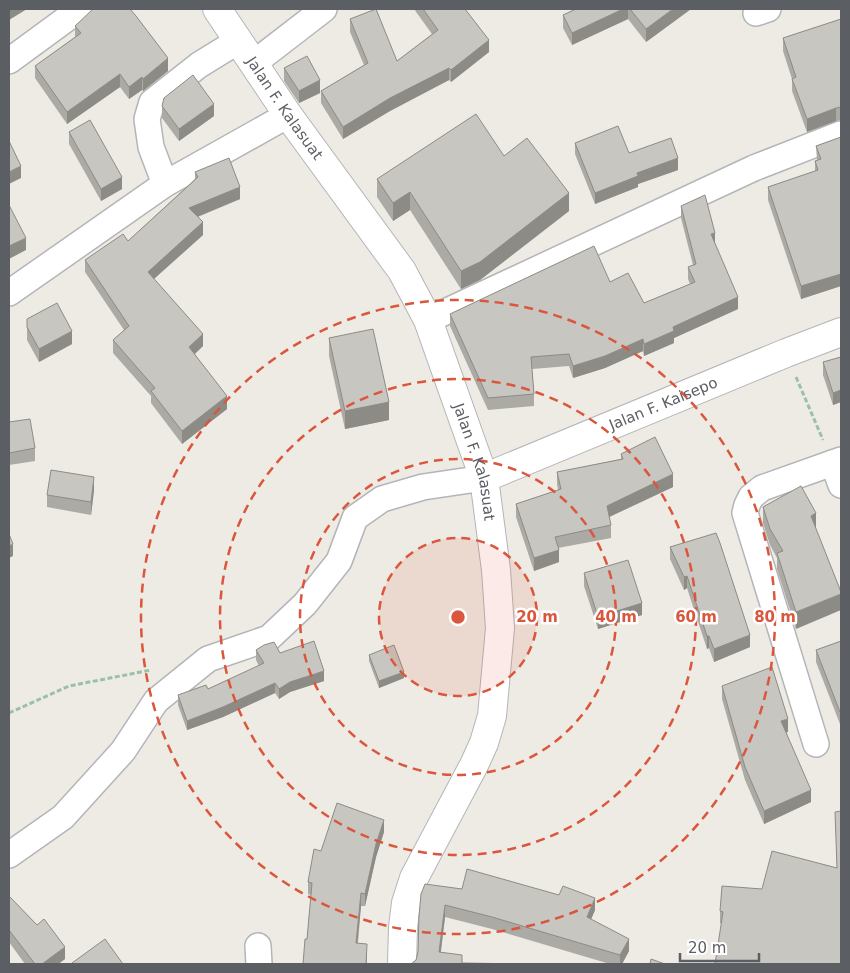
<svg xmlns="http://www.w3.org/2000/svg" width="850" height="973" font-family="'DejaVu Sans',sans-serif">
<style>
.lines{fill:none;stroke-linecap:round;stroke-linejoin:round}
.minor-casing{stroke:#b4b5b9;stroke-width:28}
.tertiary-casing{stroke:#b4b5b9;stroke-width:30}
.path{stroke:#9ac0a9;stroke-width:3;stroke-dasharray:5 2.5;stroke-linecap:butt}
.minor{stroke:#fff;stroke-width:25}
.tertiary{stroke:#fff;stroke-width:28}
.wall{fill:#acaaa5}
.shaded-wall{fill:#8c8b86}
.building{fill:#c8c6c0;stroke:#8c8b86}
.ring{fill:none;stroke:#da563c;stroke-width:2.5;stroke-dasharray:9 6}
.labels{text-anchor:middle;stroke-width:5;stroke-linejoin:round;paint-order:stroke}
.street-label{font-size:15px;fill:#5b5e63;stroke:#fff}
.centre{fill:#da563c;stroke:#fff;stroke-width:2.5}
.ring-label{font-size:15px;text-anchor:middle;font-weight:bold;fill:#da563c;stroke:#fff;stroke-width:5;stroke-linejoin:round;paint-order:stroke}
</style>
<rect width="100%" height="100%" fill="#edebe3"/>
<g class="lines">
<defs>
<g id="minor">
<path d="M756,13l12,-4"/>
<path d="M9,61l71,-52"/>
<path d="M254,63l70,-54"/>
<path d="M165,184l-14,-37 -4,-28 5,-17 47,-37 39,-24"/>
<path d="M9,293l156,-109 123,-69"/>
<path d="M428,320l326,-152 87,-34"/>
<path d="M833,463l8,22"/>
<path d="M816,744l-71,-231 2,-8 4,-8 11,-9 79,-28"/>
<path d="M9,855l54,-38 60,-66 33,-50 52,-42 61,-21 36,-34 34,-43 16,-43 27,-19 41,-12 61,-9"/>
<path d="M258,946l1,18"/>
</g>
<g id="tertiary">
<path id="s1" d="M217,9l71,106 114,156 26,49 56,158 12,92 4,58 -8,88 -8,27 -10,22 -60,113 -8,25 -3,24 -1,37"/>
<path id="s2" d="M484,478l302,-125 55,-21"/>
</g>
</defs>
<!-- minor casing -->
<use href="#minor" class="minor-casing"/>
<!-- tertiary casing -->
<use href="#tertiary" class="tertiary-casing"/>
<!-- path -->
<g class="path">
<path d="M796,377l27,63"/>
<path d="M9,713l60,-27 82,-16"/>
</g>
<!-- minor -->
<use href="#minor" class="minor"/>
<!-- tertiary -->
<use href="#tertiary" class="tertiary"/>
</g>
<!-- wall -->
<g class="wall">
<path d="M414,9h51l24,43 -38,30 -2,-2 -59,31 -47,28 -22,-36v-12l43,-26 -14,-33v-13l47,42 35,-27z"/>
<path d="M576,9h115l-45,33 -18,-23 -56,26 -9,-17v-13z"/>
<path d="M841,19v101l-5,1 -29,11 -15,-41v-12l-9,-28v-13z"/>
<path d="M75,26l93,45 -25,20 -1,-1 -13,9 -9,-12 -53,37 -32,-46v-12l40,-29z"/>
<path d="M284,68l36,25 -21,10 -15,-22z"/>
<path d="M162,106l52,10 -35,25 -17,-23z"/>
<path d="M69,132l53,57 -21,12 -32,-57z"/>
<path d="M841,137v149l-40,13 -33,-99v-13l47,-16v-10h2l-1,-15z"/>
<path d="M575,143l54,10 49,17 -40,14v3l-43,17 -20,-50z"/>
<path d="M504,156l65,55 -89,69 -19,9 -51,-79 -17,11 -16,-24v-18z"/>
<path d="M195,172l45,27 -42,18 5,18 -49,44 49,67 -8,8 32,55 -45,35 -31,-41v-7l-38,-43v-13l11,-10 -39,-58v-12l43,-19 67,-62z"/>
<path d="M681,206l34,38 23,65 -64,29v5l-30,13 -1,-5 -38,17 -32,10 -4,-12 -37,3 2,25v12l-46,4 -38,-84v-12l160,-32 34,21 46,-19 -2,-5v-12l5,-2 -12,-47z"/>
<path d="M27,319l45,25 -33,18 -12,-22z"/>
<path d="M329,338l60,82 -44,9 -16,-73z"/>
<path d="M841,357v45l-8,3 -10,-30v-13z"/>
<path d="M9,422l26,26v13l-26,4z"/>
<path d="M621,454l52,33 -64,30 2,8v13l-53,10 1,14 -25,9 -18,-54v-13l42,-14 -1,-6v-12l64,-13z"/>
<path d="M94,490l-3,25 -44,-8v-12z"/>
<path d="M763,507l53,6 -20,116 -19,-60v-11l-7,-13 -7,-22z"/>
<path d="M670,547l80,100 -36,15 -5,-14 -2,1 -20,-61 -3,2 -14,-31z"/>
<path d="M584,573l58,42 -44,14 -14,-43z"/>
<path d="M841,641v83h-1l-24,-62v-12z"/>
<path d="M256,650l24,3 44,28 -34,11 -11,7 -4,-6 -52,24 -36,13 -9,-25v-10l30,-6 51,-23 -3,-6z"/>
<path d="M369,655l35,23 -25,10 -10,-27z"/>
<path d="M722,686l66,46h-2l25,70 -47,22 -19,-44 -23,-81z"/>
<path d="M835,812l6,152h-126l7,-40 -2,-1v-12l42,-22 75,-21z"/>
<path d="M384,832l-8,25 -11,49h-4l-3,37 9,13v8h-64l4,-25 4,-44 -3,-1v-12l13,-31z"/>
<path d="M421,894l174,16 -4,9 38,32 -7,13h-12l-118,-35 -47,-12 -4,35 -30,12 5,-4 2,-8z"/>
<path d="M9,896l28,29 28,34 -7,5h-33l-16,-22z"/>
</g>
<!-- shaded-wall -->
<g class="shaded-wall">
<path d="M9,9h18l-18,11z"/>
<path d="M623,9h5v10l-56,26v-12z"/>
<path d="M673,9h18l-45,33v-13z"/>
<path d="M489,40v12l-38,30v-12z"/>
<path d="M168,58v13l-25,20v-12z"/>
<path d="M449,68v12l-59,31 -47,28v-12l47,-29z"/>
<path d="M120,74v13l-53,37v-12z"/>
<path d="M142,77v13l-13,9v-12z"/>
<path d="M320,80v13l-21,10v-12z"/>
<path d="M214,104v12l-35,25v-12z"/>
<path d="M836,108v13l-29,11v-13z"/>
<path d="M678,158v12l-40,14v3l-43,17v-11l42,-20z"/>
<path d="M21,166v12l-12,6v-12z"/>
<path d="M122,177v12l-21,12v-12z"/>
<path d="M240,187v12l-51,21v-12z"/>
<path d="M410,192v18l-17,11v-18z"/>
<path d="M569,193v18l-89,69 -19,9v-18z"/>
<path d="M203,222v13l-55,49v-12z"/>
<path d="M715,233v12l-4,-11z"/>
<path d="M26,238v12l-17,9v-13z"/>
<path d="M841,274v12l-40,13v-13z"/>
<path d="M738,297v12l-64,29v5l-30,13v-12l29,-17z"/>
<path d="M72,331v13l-33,18v-13z"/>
<path d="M203,334v12l-14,13v-12z"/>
<path d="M643,339v12l-38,17 -32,10v-12z"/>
<path d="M841,390v12l-8,3v-12z"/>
<path d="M227,396v13l-45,35v-13z"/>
<path d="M389,402v18l-44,9v-18z"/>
<path d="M673,474v13l-66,31v-12z"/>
<path d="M94,477v13l-3,25v-13z"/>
<path d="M816,513v16l-5,-13z"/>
<path d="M13,544v12l-4,2v-12z"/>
<path d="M559,550v12l-25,9v-13z"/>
<path d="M687,576v12l-3,2v-13z"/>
<path d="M841,594v16l-45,19v-17z"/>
<path d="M642,603v12l-44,14v-12z"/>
<path d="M750,635v12l-36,15v-13z"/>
<path d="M707,636h2v12l-2,1z"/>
<path d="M324,671v10l-34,11 -11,7v-10l11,-7z"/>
<path d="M404,672v6l-25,10v-7z"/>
<path d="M275,683v10l-52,24 -36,13v-9z"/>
<rect x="840" y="712" width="1" height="12"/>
<path d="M788,719v13l-7,2v-13z"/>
<path d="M811,790v12l-47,22v-13z"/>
<path d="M384,820v12l-8,25 -11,49v-12l11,-50z"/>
<path d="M361,893v13l-5,49v-12z"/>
<path d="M595,898v12l-8,19v-12z"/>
<path d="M445,905v12l-6,47v-12z"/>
<path d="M629,939v12l-7,13h-2v-9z"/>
<path d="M65,947v12l-7,5h-16z"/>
</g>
<!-- building -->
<g class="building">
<path d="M93,9h37l6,7 32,42 -25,21 -1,-2 -13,10 -9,-13 -53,38 -32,-46 46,-33 -6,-7z"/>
<path d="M376,9l21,52 41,-31 -15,-21h42l24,31 -38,30 -2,-2 -59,30 -47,29 -22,-36 47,-28 -18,-44z"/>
<path d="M576,9h47l-51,24 -9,-18z"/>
<path d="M630,9h43l-27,20z"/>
<path d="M841,19v88l-5,1 -29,11 -15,-40 4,-2 -13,-39z"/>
<path d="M307,56l13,24 -21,11 -15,-23z"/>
<path d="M193,75l21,29 -35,25 -17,-23 2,-8z"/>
<path d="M476,114l28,42 23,-18 42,55 -89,69 -19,9 -51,-79 -17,11 -16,-24z"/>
<path d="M90,120l32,57 -21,12 -32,-57z"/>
<path d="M618,126l11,27 42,-15 7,20 -41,15 1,3 -43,17 -20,-50z"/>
<path d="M841,137v137l-40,12 -33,-99 50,-17 -3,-9 6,-2 -5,-13z"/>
<path d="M9,141l12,25 -12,6z"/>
<path d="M229,158l11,29 -51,21 14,14 -55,50 55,62 -14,13 38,49 -45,35 -31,-40 4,-3 -42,-48 16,-14 -44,-66 38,-26 5,7 70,-64 -3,-5z"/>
<path d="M705,195l10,38 -4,1 27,63 -65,30 1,4 -30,13 -1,-5 -38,17 -32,10 -4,-12 -38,3 3,37 -46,4 -38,-84 144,-68 16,36 18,-9 16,30 51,-21 -7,-15 8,-3 -15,-58z"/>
<path d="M9,205l17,33 -17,8z"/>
<path d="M57,303l15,28 -33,18 -12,-22v-8z"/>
<path d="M373,329l16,73 -44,9 -16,-73z"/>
<path d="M841,357v33l-8,3 -10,-31z"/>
<path d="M30,419l5,29 -26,5v-31z"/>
<path d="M655,437l18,37 -66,32 4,19 -56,12 4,13 -25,8 -18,-54 45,-15 -4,-17 66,-13 -2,-5z"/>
<path d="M51,470l43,7 -3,25 -44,-7z"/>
<path d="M801,486l15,27 -5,3 30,76v2l-45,18 -19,-59 6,-2 -13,-22 -7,-22z"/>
<path d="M716,533l4,10 30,92 -36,14 -5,-13h-2l-20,-60 -3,1 -14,-30z"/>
<path d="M9,534l4,10 -4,2z"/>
<path d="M628,560l14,43 -44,14 -14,-44z"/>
<path d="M314,641l10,30 -34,11 -11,7 -4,-6 -52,24 -36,14 -9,-26 28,-10 2,4 56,-26 -8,-13 8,-5 10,-3 6,11z"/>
<path d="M841,641v71h-1l-24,-62z"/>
<path d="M394,645l10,27 -25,9 -10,-26z"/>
<path d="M772,667l16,52 -7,2 30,69 -47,21 -19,-44 -23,-81z"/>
<path d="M337,803l47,17 -8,24 -11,50 -4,-1 -5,50 11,1 -1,20h-63l2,-25h2l5,-56 -4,-1 6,-33 7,2z"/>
<path d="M841,811v153h-130h4l8,-52 -3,-1 2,-25 40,3 10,-38 65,17 -2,-56z"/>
<path d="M467,869l92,26 4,-9 32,12 -8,19 42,22 -9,16 -128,-38 -47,-12 -6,47 23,3v8l63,1h-114l5,-4 2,-8 1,-36 2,-22 4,-10 37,5z"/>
<path d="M9,896l28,29 7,-6 21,28 -23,17h-7l-26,-34z"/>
<path d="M105,939l18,25h-50l-1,-1z"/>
<path d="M651,959l14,5h-15z"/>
</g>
<!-- distance rings -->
<circle cx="458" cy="617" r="79" fill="#da563c" fill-opacity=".12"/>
<g class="ring">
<circle cx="458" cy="617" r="79"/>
<circle cx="458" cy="617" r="158"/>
<circle cx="458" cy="617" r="238"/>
<circle cx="458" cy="617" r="317"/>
</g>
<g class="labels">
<!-- street labels -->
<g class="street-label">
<text dy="5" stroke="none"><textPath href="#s1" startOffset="120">Jalan F. Kalasuat</textPath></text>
<text dy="5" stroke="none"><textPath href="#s2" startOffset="194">Jalan F. Kaisepo</textPath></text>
<text dy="5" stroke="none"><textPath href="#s1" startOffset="526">Jalan F. Kalasuat</textPath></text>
</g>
</g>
<circle cx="458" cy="617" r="8" class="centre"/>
<g class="ring-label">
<text x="537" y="622">20 m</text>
<text x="616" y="622">40 m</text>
<text x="696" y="622">60 m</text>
<text x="775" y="622">80 m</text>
</g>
<!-- border -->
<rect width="850" height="973" fill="none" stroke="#5b5e63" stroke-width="20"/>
<!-- scale -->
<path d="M680 953v8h79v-8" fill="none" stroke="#5b5e63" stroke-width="2.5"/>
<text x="688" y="953" font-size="15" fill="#5b5e63" stroke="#ffffff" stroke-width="4" paint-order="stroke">20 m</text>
</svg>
